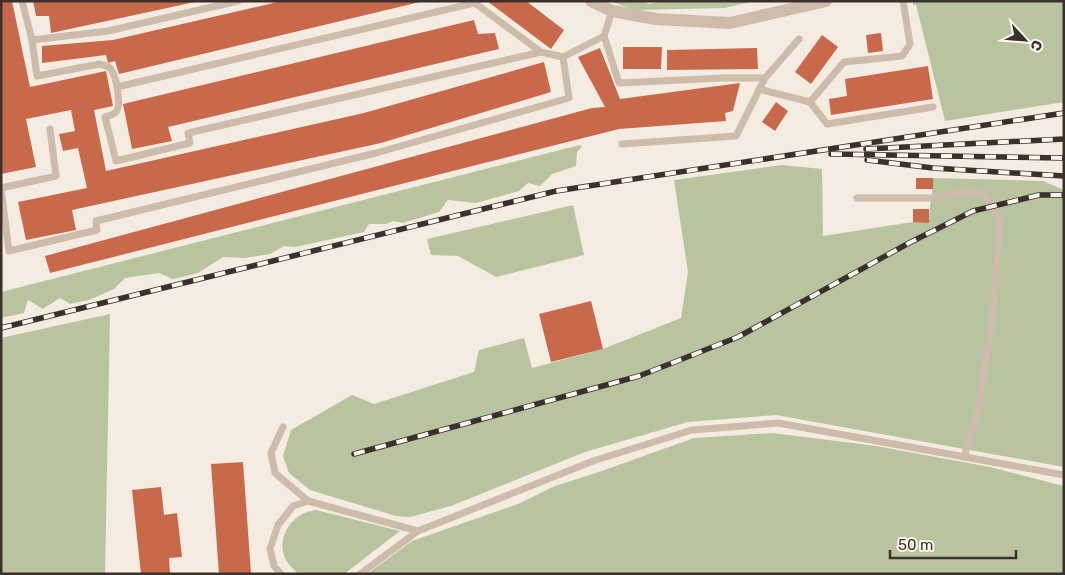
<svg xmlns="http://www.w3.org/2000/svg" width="1065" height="575" font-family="Rubik,sans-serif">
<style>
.green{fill:#b8c4a0}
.building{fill:#c8694b}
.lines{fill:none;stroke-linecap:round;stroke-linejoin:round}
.service{stroke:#cdbbac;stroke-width:7}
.tertiary{stroke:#cdbbac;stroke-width:12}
.rail-casing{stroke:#3b302b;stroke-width:5.5}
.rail{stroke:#fbf5ee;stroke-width:4;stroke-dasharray:11;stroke-linecap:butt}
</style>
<rect width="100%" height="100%" fill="#f4ebe1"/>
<!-- green -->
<g class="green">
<path d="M610,1h34l5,3 16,-3h89l-29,7 -91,2z"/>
<path d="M913,1h151v101l-119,19 -29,-116h-3z"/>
<path d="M580,145l2,2 -5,5 -1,14 -24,8 -12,12 -12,-3 -9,8 -43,12 -28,-3 -9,12 -36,11 -10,-2 -7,3h-17l-5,8 -69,15 -11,-1 -14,8 -26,4 -21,-1 -25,16 -25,6 -14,-6 -34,5 -11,11 -25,11 -19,4 -10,-6 -17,11 -15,-9 -4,13 -23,5v-26z"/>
<path d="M782,165l40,4 1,67 90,-14h16c0,-15 4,-29 4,-44l110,3 21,9v277l-288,-52 -88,7 -103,30 -134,54 -41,11 -14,-1 -86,-26 -21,-17 -6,-17 8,-26 61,-35 22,9 100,-32 5,-22 45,-12 8,30 71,-19 78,-31 7,-46 -14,-92z"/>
<path d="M573,205l11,50 -88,22 -38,-21 -27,-1 -4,-16z"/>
<path d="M110,314l-5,260h-104v-236z"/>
<path d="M773,433l103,13 114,21 74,19v88h-697l45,-33 106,-37 37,-18 41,-13 98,-35z"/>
<path d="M316,510l84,21 -56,43h-46c-5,-6 -12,-11 -14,-19 -5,-15 3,-32 17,-40 4,-3 10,-4 15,-5z"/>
</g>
<!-- building -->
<g class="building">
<path d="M1,1h11l18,86 76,-16 7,35 -19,4 12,61 258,-58 180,-51 7,30 -170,51 -309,67 4,20 -50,10 -8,-38 69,-14 -9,-40 -15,3 -4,-17 16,-3 -4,-21 -45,9 10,48 -35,7z"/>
<path d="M33,1h162v1l-144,31 -2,-17h-13z"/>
<path d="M282,1l138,1 -301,72 -4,-13 -7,2 -2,-8 -64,8v-17l71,-6z"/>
<path d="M487,1h39l38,29 -13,19z"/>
<path d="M474,20l4,14 17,-1 4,16 -331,78 4,14 -40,8 -9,-45z"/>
<path d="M881,33l2,18 -15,2 -2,-18z"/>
<path d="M822,35l16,12 -27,37 -16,-12z"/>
<path d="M623,47h39l-1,22h-38z"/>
<path d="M600,48l20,51 120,-16 -7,28 -8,2 1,8 -107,8 -569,144 -5,-17 547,-148 13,-1 -27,-50z"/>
<path d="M757,48l1,21 -91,1v-20z"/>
<path d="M928,66l5,33 -102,16 -2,-16 18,-3 -2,-17z"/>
<path d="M776,102l12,9 -13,20 -13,-9z"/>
<rect x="916" y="178" width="17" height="11"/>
<path d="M913,209h16v14l-16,-1z"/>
<path d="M591,301l12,48 -52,13 -12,-48z"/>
<path d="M243,462l8,111 -32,1 -8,-110z"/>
<path d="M161,487l3,28 13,-2 5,44 -13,1 1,16h-29l-9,-84z"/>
</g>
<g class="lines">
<!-- service -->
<g class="service">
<path d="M22,1l10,39 5,36 63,-12c4,1 8,2 11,5 5,7 11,36 5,43 -3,3 -8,4 -11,5l11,44 74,-18 -2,-10 353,-81"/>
<path d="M472,1l69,51 22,5 41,-21 8,-25"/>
<path d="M903,1l7,43 -8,12 -58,6 -34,40 17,22 106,-17"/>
<path d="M604,36l15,47 103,-5h43l-29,58 -114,8"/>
<path d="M32,40l76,-9 130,-30"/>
<path d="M765,78l34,-39"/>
<path d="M117,87l357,-84"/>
<path d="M759,89l51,13"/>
<path d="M1,188l55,-12 -6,-47"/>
<path d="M1,189l8,62 88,-21 -1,-9 280,-68 193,-55 -6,-41"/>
<path d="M857,198h74l29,-5h18l8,4 13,20 -1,32 -4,58 -15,100 -15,50"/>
<path d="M283,427l-12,26 4,20 33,28"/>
<path d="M281,574l-7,-8 -4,-17 8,-24 15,-19 15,-5 110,30"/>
<path d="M360,574l58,-43 175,-70 99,-31 86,-7 286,52"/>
</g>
<!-- tertiary -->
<path class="tertiary" d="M591,1l21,10 44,8 74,4 96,-22"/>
<defs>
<g id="rail">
<path d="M866,149l198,-10"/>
<path d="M831,154l233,4"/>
<path d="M867,160l66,8 131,8"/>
<path d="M1,328l555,-137 508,-78"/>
<path d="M354,454l285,-78 99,-39 171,-94 64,-32 66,-16h25"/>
</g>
</defs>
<!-- rail casing -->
<use href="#rail" class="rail-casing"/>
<!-- rail -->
<use href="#rail" class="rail"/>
</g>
<!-- border -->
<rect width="1065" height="575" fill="none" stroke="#3b302b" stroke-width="5"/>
<!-- north arrow -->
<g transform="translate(1025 40) rotate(116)" stroke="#fbf5ee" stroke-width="4" paint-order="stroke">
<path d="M0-4L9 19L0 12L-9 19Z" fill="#3b302b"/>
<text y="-8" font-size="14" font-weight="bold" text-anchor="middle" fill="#3b302b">С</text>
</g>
<!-- scale -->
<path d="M890 550v8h126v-8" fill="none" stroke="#3b302b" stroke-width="2.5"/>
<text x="898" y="550" font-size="15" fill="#3b302b" stroke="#fbf5ee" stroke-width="4" paint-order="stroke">50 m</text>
</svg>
